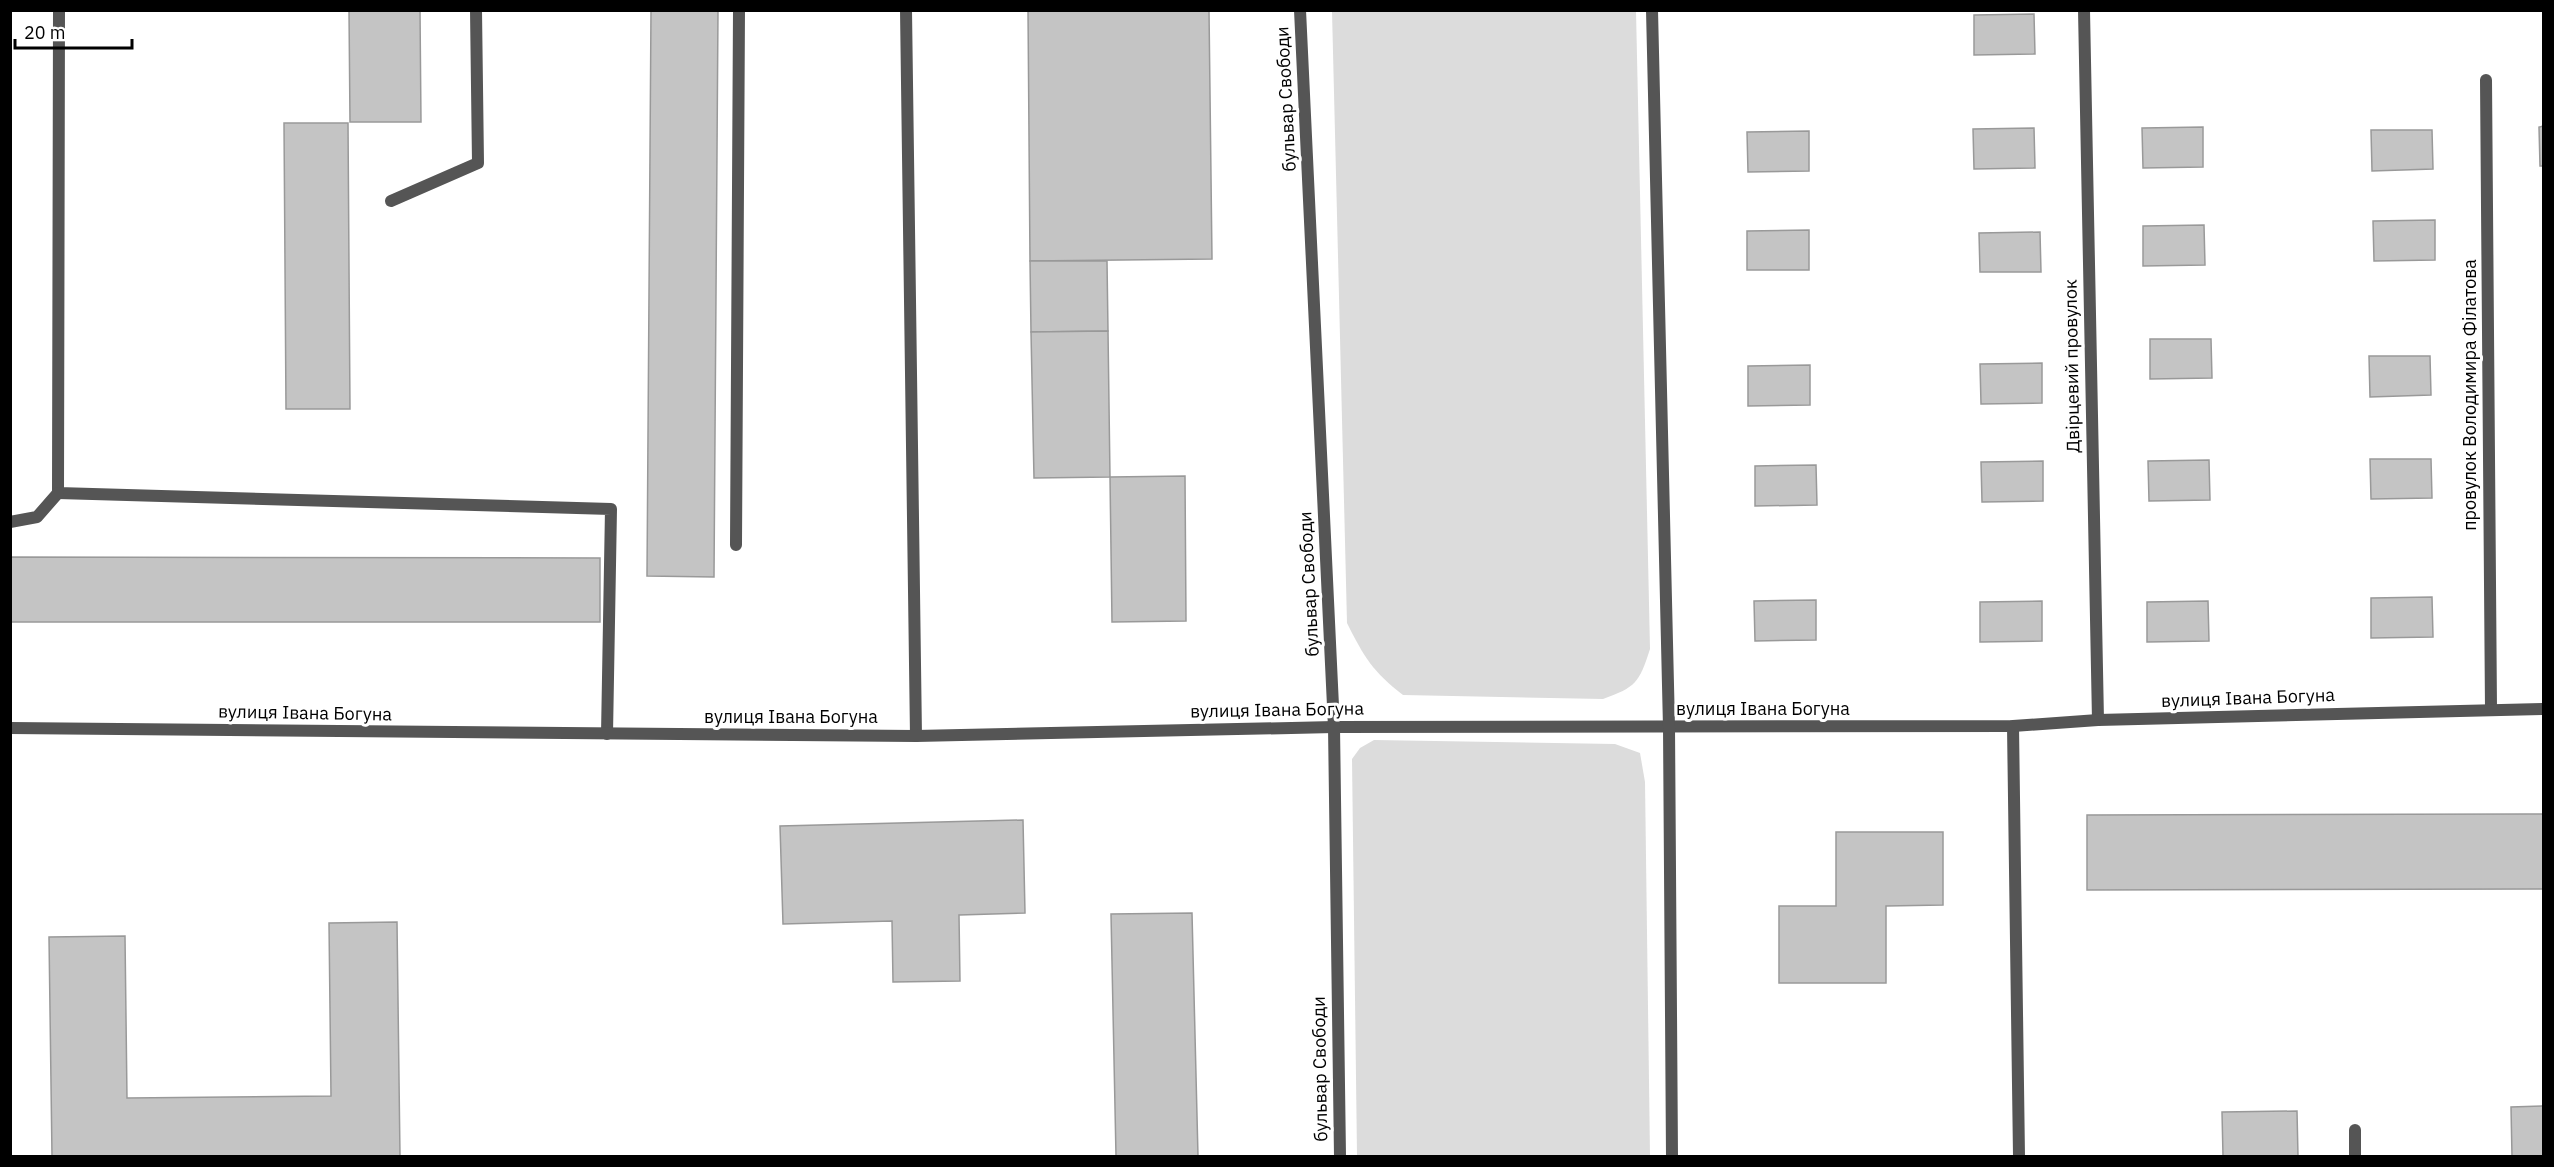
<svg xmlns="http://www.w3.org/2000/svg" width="2554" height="1167" font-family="'IBM Plex Sans',sans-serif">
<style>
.green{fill:#dcdcdc}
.building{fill:#c4c4c4;stroke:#999;stroke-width:1.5}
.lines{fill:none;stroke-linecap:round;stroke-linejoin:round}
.service{stroke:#555;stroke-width:12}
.minor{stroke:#555;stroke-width:12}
.tertiary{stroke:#555;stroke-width:12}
.labels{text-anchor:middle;stroke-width:6;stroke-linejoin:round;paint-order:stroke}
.street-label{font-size:18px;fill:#000;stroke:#fff}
</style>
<rect width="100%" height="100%" fill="#fff"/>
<!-- green -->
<g class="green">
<path d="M1332,11h304l14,638c-11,34 -14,38 -47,50l-200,-4c-30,-23 -39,-38 -56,-72z"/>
<path d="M1374,740l241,4 25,9 5,29 5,374h-293l-5,-397 8,-11z"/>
</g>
<!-- building -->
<g class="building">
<path d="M349,10h71l1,112h-71z"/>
<path d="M651,10h67l-4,567 -67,-1z"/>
<path d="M1028,10h181l3,249 -182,2z"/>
<path d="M2034,14l1,40 -61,1v-40z"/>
<path d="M284,123h64l2,286h-64z"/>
<path d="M2544,126v40h-4l-1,-39z"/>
<path d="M2203,127v40l-60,1 -1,-40z"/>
<path d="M2034,128l1,40 -61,1 -1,-40z"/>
<path d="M2371,130h61l1,39 -61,2z"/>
<path d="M1809,131v40l-61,1 -1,-40z"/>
<path d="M2435,220v40l-61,1 -1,-40z"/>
<path d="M2204,225l1,40 -62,1v-40z"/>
<path d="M1809,230v40h-62v-39z"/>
<path d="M2040,232l1,40h-61l-1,-39z"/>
<path d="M1030,261h77l1,70 -77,1z"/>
<path d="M1108,331l2,146 -76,1 -3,-146z"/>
<path d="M2150,339h61l1,39 -62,1z"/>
<path d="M2369,356h61l1,39 -61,2z"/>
<path d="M2042,363v40l-61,1 -1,-40z"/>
<path d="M1810,365v40l-62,1v-40z"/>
<path d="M2370,459h61l1,39 -61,1z"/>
<path d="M2209,460l1,40 -61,1 -1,-40z"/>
<path d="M2043,461v40l-61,1 -1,-40z"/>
<path d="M1816,465l1,40 -62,1v-40z"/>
<path d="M1185,476l1,145 -74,1 -2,-145z"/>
<path d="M10,557l590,1v64h-590z"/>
<path d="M2432,597l1,40 -62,1v-40z"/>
<path d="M1816,600v40l-61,1 -1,-40z"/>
<path d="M2042,601v40l-62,1v-40z"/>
<path d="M2208,601l1,40 -62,1v-40z"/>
<path d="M2528,814h16v75l-457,1v-75z"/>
<path d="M1023,820l2,93 -66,2 1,66 -67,1 -1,-61 -109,3 -3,-98z"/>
<path d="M1836,832h107v73l-57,1v77h-107v-77h57z"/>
<path d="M1192,913l6,243h-82l-5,-242z"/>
<path d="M397,922l3,234h-348l-3,-219 76,-1 2,162 204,-2 -2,-173z"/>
<path d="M2544,1106v50h-32l-1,-49z"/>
<path d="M2297,1111l1,45h-75l-1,-44z"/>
</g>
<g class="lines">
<!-- service -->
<g class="service">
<path d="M59,10l-1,483 553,16 -4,225"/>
<path d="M906,10l10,726"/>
<path d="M2486,80l5,629"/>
<path d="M391,201l87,-38 -2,-153"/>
<path d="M10,522l27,-5 21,-24"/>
<path d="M736,545l3,-535"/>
<path d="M2013,726l6,430"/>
<path d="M2355,1130v26"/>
</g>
<!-- minor -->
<g class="minor">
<path d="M2084,10l14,710"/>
<path d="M10,728l906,8 418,-9 679,-1 85,-6 446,-11"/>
</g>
<!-- tertiary -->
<g class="tertiary">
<path d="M1300,10l34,717 6,429"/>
<path d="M1652,10l17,717 3,429"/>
</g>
</g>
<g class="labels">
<!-- street labels -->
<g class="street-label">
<text transform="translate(1286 99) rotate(-93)" y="6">бульвар Свободи</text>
<text transform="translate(2072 366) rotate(-91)" y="6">Двірцевий провулок</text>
<text transform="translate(2470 395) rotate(-90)" y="6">провулок Володимира Філатова</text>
<text transform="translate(1309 584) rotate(-93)" y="6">бульвар Свободи</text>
<text transform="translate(2248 698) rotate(-2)" y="6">вулиця Івана Богуна</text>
<text x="1763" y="715">вулиця Івана Богуна</text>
<text transform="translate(1277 710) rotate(-1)" y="6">вулиця Івана Богуна</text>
<text transform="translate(305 713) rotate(1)" y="6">вулиця Івана Богуна</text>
<text x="791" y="723">вулиця Івана Богуна</text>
<text transform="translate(1320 1069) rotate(-91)" y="6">бульвар Свободи</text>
</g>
</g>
<!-- border -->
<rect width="2554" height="1167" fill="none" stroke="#000000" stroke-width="24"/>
<!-- scale -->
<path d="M15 39v9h117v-9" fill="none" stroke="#000000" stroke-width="3"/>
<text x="24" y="39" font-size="18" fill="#000000" stroke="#ffffff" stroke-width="4.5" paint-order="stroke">20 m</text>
</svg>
